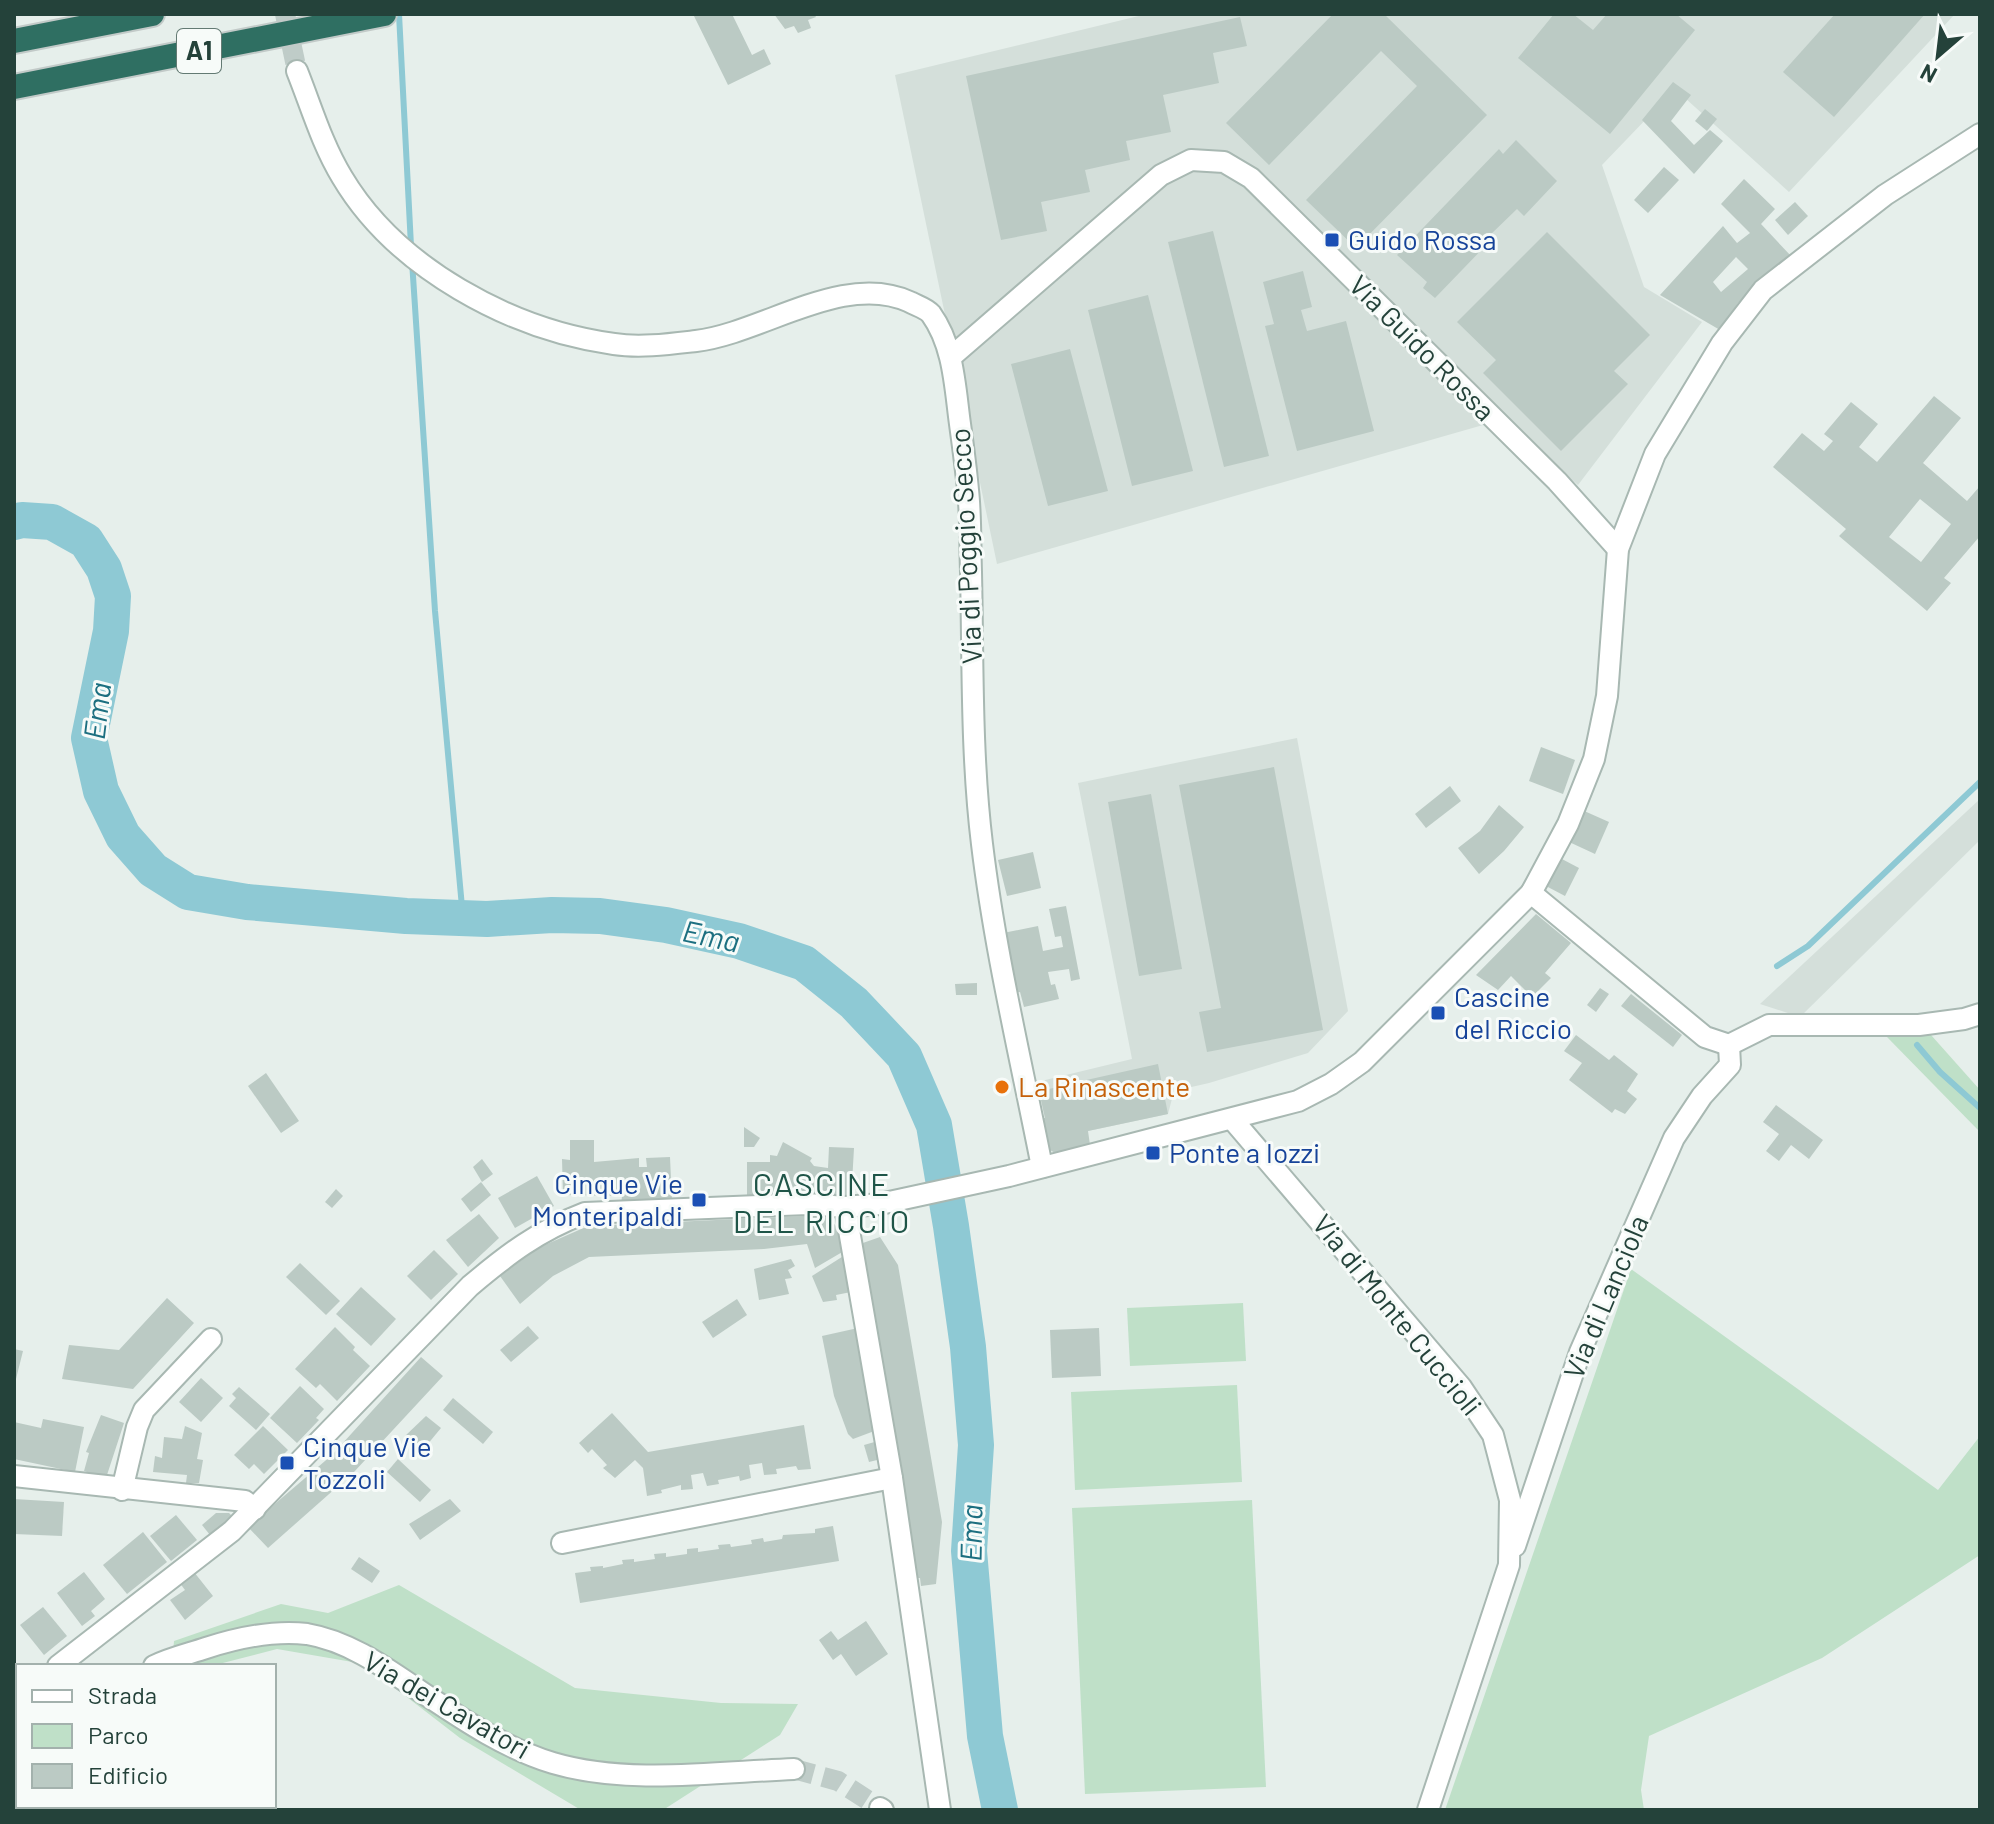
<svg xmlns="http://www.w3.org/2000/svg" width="1994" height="1824" font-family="Barlow,sans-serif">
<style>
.built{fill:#d4dfda}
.green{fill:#bfe0c8}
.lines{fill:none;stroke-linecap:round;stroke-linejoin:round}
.stream{stroke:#8ec9d4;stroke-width:6}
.river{stroke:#8ec9d4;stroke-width:36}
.building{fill:#bbcac4;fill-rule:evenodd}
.minor-tunnel{stroke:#bfccc8;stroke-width:20;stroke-dasharray:20 10;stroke-linecap:butt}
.minor-casing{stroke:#a8b8b2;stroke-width:24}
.highway-casing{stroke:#c2cac8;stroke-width:28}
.minor{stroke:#fff;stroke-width:20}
.highway{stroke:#2f6f62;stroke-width:24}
.transit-dot{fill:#1a4fb4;stroke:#f7fbf9;stroke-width:3}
.food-dot{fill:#e8710a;stroke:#f7fbf9;stroke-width:3}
.labels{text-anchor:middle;stroke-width:6;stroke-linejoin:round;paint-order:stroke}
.shield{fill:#f7fbf9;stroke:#637a73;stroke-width:2}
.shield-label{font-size:26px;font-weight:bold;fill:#24423a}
.transit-label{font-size:28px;fill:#164399;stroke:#f7fbf9;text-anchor:start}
.street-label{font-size:28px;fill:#24423a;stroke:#f7fbf9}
.food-label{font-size:28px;fill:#c56008;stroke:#f7fbf9;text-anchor:start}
.water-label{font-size:30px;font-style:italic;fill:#1c6f80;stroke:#f7fbf9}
.quarter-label{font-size:32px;letter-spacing:2px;fill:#1f5548;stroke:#f7fbf9}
</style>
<rect width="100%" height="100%" fill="#e6efeb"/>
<!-- built -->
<g class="built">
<path d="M1147,14l655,2 153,-2 -166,178 -114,-103 -73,76 42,122 58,35 -124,163 -74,-66 -507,145 -102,-489z"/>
<path d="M1297,738l51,273 -40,42 -99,30 -35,8 -6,23 -80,17 -5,-21 -38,8 -8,-36 95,-23 -54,-276z"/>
<path d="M1980,799v41l-180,177 -40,-13z"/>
</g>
<!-- green -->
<g class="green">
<path d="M1931,1035l49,55v42l-93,-95z"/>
<path d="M1631,1269l307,221 42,-54v119l-158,103 -173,78 -8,54 3,20h-199z"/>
<path d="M1243,1303l3,58 -116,5 -3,-58z"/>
<path d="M1237,1385l5,97 -167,8 -4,-98z"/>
<path d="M1252,1500l14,287 -181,7 -13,-286z"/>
<path d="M399,1585l176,103 146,15 77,1 -18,31 -117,75h-82l-121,-72 -96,-74 -87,-15 -66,17h-39l2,-25 107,-37 47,9z"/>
</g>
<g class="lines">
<!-- stream -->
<g class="stream">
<path d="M399,14l12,232"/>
<path d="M412,261l23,350 28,307"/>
<path d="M1777,966l31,-20 172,-164"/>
<path d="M1917,1045l23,27 40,36"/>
</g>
<!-- river -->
<path class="river" d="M14,522l8,-2 30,2 34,19 18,28 9,27 -2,35 -22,107 12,53 22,45 30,34 35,22 59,10 159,14 81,3 65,-4 48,1 66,9 73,16 65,22 50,40 50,53 30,69 17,101 17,121 8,98 -7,106 16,185 15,74"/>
</g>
<!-- building -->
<g class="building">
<path d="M693,14h39l20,41 12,-6 7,15 -43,21z"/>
<path d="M774,14h40l2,3 -8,3 3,8 -13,5 -4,-7 -9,3z"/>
<path d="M1333,14h51l103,101 -131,133 -50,-48 111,-114 -36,-35 -112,114 -43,-42z"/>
<path d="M1554,14h19l20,16 14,-16h69l19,16 -85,104 -92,-76z"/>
<path d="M1835,14h90l-91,103 -51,-45z"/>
<path d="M1240,17l7,29 -34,7 6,30 -56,12 8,37 -45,9 4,19 -45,10 5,22 -49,10 6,29 -46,9 -35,-164z"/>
<path d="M1673,82l18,13 -20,26 23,24 16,-15 13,11 -29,33 -52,-54z"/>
<path d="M1705,109l12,10 -10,12 -12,-10z"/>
<path d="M1516,140l41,41 -33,35 -7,-7 -29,28 2,4 -55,57 -12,-10 4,-6 -30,-27 102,-106 4,5z"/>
<path d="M1664,167l15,13 -31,33 -14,-13z"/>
<path d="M1744,179l31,30 -14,15 30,32 -53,47 -18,27 -60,-35 63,-69 14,17 13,-10 -29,-29zM1736,257l12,12 -27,23 -8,-10z"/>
<path d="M1795,202l13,14 -20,19 -13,-15z"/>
<path d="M1213,231l56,225 -45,11 -56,-225z"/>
<path d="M1547,232l103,103 -36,36 14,13 -67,67 -78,-78 13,-13 -39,-38z"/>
<path d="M1303,271l9,36 -11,3 6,21 39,-10 28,110 -77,20 -32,-125 9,-2 -11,-42z"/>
<path d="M1148,295l45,176 -61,15 -44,-176z"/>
<path d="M1070,349l38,142 -60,15 -37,-142z"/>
<path d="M1934,396l27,22 -38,45 44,38 13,-15v50l-36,42 7,5 -24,28 -88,-75 7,-7 -73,-62 29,-34 22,18 9,-10 -9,-7 27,-32 27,22 -19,23 18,15zM1920,499l31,25 -30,38 -32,-25z"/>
<path d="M1541,747l34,13 -12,34 -34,-13z"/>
<path d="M1274,767l49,263 -116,22 -8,-40 22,-4 -42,-223z"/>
<path d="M1450,786l11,15 -35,27 -11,-14z"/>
<path d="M1151,794l31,175 -43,7 -31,-174z"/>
<path d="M1499,805l25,22 -20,24 -25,23 -21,-26 22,-17z"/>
<path d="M1582,810l27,12 -14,32 -28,-13z"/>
<path d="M1033,852l8,36 -34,8 -9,-36z"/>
<path d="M1560,858l19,10 -14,28 -19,-10z"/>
<path d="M1066,906l14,73 -9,2 -2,-12 -21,3 3,13 4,-1 4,15 -35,8 -4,-15 -5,1 -12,-60 35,-7 5,25 20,-4 -2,-11 -6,1 -6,-28z"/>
<path d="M1536,914l35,29 -26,30 6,5 -19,19 -21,-21 -13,14 -22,-15z"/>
<path d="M977,983v12h-21l-1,-11z"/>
<path d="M1600,988l9,6 -13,18 -9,-7z"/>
<path d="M1631,994l51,41 -9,12 -52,-41z"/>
<path d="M1576,1035l33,25 5,-5 24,19 -11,17 10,8 -12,15 -10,-5 -3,4 -43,-33 13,-17 -18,-12z"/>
<path d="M1158,1064l10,50 -80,17 2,14 -35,8 -10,-6 -4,-29h4l-6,-27 24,-5 2,8 10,-2 -2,-9z"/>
<path d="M266,1073l33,48 -18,12 -33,-47z"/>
<path d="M1776,1105l47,35 -14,19 -18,-14 -12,16 -13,-10 13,-17 -16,-12z"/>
<path d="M744,1127l16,11 -6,9h-10z"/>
<path d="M570,1140h24v22l45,-4v9h8l-1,-9 24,-1 2,45 -51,4 1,-10 -59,-1 -1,-36 8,1z"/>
<path d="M783,1142l29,16 -2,3 4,5 14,2 1,-21 25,1 -3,53 -104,-6v-33h23v-7l7,1z"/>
<path d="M482,1159l11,15 -11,8 -9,-15z"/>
<path d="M537,1176l17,30 -39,22 -17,-30z"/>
<path d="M481,1182l10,13 -20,17 -10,-13z"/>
<path d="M336,1189l7,7 -11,12 -7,-6z"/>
<path d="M479,1214l20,24 -31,29 -22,-27z"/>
<path d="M826,1215l11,12 7,24 -29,17 -8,-24 -43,5 -175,8 -36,19 -33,28 -20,-28 38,-28 50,-22z"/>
<path d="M880,1237l18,28 44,257 -6,62 -15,2 -1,-8h-3l-57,-334z"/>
<path d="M434,1250l24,24 -27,26 -24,-24z"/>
<path d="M845,1255l6,37 -15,3 1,5 -14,2 -11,-26z"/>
<path d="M791,1259l4,7 -7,4 4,8 -7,1 4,15 -30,6 -5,-31z"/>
<path d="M300,1263l40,38 -14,14 -40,-38z"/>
<path d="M361,1287l35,32 -25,27 -35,-32z"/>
<path d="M167,1298l27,25 -61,66 -71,-10 7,-34 50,5z"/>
<path d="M737,1299l10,16 -34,23 -11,-16z"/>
<path d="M528,1326l11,12 -28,24 -11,-12z"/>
<path d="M335,1327l20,20 -2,3 17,16 -33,35 -17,-17 -4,4 -21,-19z"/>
<path d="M858,1328l19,102 -24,9 -5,-5 -14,-38 -12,-60z"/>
<path d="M1099,1328l2,48 -49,2 -2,-48z"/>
<path d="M14,1349l9,2 -8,32h-1z"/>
<path d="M421,1357l22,19 -89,96 -86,76 -20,-21 84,-72z"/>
<path d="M201,1378l22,20 -22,24 -22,-20z"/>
<path d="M300,1386l24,23 -8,9 3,2 -22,23 -27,-25z"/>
<path d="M239,1387l31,27 -14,16 -27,-24 7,-8 -4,-4z"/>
<path d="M453,1398l40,34 -10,12 -40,-34z"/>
<path d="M612,1413l36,39 156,-27 7,44 -13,1 -2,-4 -20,3 1,5 -13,1 -2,-12 -13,2 2,13 -11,3 -1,-5 -21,4 1,4 -12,2 -4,-13 -12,2 2,14 -12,1v-5l-20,5 1,3 -15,3 -4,-28 -8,-8 -20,18 -12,-10 4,-3 -15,-16 -4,4 -9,-10z"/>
<path d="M101,1415l23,8 -18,55 -22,-7 5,-18 -3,-1z"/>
<path d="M426,1416l15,12 -19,23 -18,-14z"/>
<path d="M43,1419l41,8 -9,45 -61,-13v-37l27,6z"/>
<path d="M185,1426l17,7 -5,26 6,1 -4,23h-13l1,-8 -34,-3 2,-16 7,2 2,-21 18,2z"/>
<path d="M263,1426l25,24 -24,24 -10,-10 -5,5 -15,-14z"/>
<path d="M878,1441l3,18 -12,3 -5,-17z"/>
<path d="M398,1459l33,31 -11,12 -33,-30z"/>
<path d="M14,1499l50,3 -2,34 -48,-2z"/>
<path d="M450,1499l11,12 -41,29 -11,-16z"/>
<path d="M216,1513h13l4,4 -23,18 -8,-10z"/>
<path d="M176,1515l21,25 -26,21 -21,-25z"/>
<path d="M833,1526l6,35 -259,42 -5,-30 16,-2 -1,-4 13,-1v2l20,-4 -1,-4 12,-1v3l21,-3 -1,-5 12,-1v4l21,-3v-5l11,-1v4l21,-3 -1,-4 12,-1 1,3 21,-3 -1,-4 12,-2 1,4 18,-3 1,-4 32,-2v-4z"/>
<path d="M143,1532l24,30 -40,32 -24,-29z"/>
<path d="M359,1557l21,14 -8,12 -21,-14z"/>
<path d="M84,1572l21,27 -14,12 4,5 -13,10 -25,-33z"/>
<path d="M194,1572l19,24 -28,24 -15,-20 15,-10 -6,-8z"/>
<path d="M43,1607l24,29 -23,19 -24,-30z"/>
<path d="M866,1621l22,33 -32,22 -15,-22 -8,6 -14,-20 12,-9 7,9z"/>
</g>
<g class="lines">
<!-- minor-tunnel -->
<g class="minor-tunnel">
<path d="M285,14l12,57"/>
<path d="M794,1769l44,12 42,27"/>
</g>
<defs>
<g id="minor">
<path d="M297,71c14,35 25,73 45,106 54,91 169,153 272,167 26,4 56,0 82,-3 67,-8 148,-70 214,-39 7,4 16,6 21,12 23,32 24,74 29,110 3,22 6,44 8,66 3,27 2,55 3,82 2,90 0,182 11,272 13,108 39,216 60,323"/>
<path d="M951,357l210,-182 30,-15 33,2 27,16 306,303 61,68"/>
<path d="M1531,893l174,144 24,8 40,-20h150l45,-6 16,-5"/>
<path d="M1232,1119l229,268 32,48 17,65 -1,65 -81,245"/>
<path d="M845,1207l47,271 48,332"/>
<path d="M14,1476l231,25 10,8"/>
<path d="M122,1490l15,-63 7,-17 67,-71"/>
<path d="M562,1543l330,-65"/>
<path d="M1515,1546l65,-194 94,-214 28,-42 28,-31 -1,-20"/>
<path d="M58,1666l174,-135 238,-245c38,-32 68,-55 115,-73l223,-9 37,3 35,-3 129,-28 289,-75 33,-17 31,-22 169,-169 37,-69 26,-65 13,-63 11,-147 37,-95 67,-111 41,-53 122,-95 95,-61"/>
<path d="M154,1666c16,-8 34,-12 52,-18 31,-10 68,-18 101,-14 42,7 79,34 113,57 42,28 84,57 133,72 74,22 164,9 241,6"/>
<path d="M14,1699l4,-3"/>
<path d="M14,1736l4,-2"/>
<path d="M880,1808l3,2"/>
</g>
<g id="highway">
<path d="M14,41l138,-27"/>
<path d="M14,87l370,-73"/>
</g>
</defs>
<!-- minor casing -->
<use href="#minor" class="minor-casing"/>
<!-- highway casing -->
<use href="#highway" class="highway-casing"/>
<!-- minor -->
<use href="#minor" class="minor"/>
<!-- highway -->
<use href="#highway" class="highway"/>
</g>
<!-- markers -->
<g class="transit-dot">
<rect x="1324" y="232" width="16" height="16" rx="4"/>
<rect x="1430" y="1005" width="16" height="16" rx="4"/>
<rect x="1145" y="1145" width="16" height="16" rx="4"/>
<rect x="691" y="1192" width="16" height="16" rx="4"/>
<rect x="279" y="1455" width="16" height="16" rx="4"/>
</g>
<circle class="food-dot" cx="1002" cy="1087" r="8"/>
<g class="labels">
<!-- shield labels -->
<rect class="shield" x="177" y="29" width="44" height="44" rx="6"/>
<g class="shield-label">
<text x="199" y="60">A1</text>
</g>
<!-- transit labels -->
<g class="transit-label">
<text x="1348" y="250">Guido Rossa</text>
<text x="1454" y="1007">Cascine<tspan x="1454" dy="32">del Riccio</tspan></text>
<text x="1169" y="1163">Ponte a Iozzi</text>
<text x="683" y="1194" text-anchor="end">Cinque Vie<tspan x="683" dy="32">Monteripaldi</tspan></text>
<text x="303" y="1457">Cinque Vie<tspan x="303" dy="32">Tozzoli</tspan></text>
</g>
<!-- street labels -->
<g class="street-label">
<text transform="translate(1422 348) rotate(45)" y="10">Via Guido Rossa</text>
<text transform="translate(966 546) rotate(-93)" y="10">Via di Poggio Secco</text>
<text transform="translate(1606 1297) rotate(-67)" y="10">Via di Lanciola</text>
<text transform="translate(1397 1315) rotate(51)" y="10">Via di Monte Cuccioli</text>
<text transform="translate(447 1705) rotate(30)" y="10">Via dei Cavatori</text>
</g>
<!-- food labels -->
<g class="food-label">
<text x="1018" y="1097">La Rinascente</text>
</g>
<!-- water labels -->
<g class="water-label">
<text transform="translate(98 711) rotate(-83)" y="10">Ema</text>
<text transform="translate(711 937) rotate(12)" y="10">Ema</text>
<text transform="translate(972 1533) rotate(-89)" y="10">Ema</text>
</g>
<!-- quarter labels -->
<g class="quarter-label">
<text x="822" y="1196">CASCINE<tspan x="822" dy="37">DEL RICCIO</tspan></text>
</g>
</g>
<!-- border -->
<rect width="1994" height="1824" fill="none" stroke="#24423a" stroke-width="32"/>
<!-- legend -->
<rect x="16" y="1664" width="260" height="144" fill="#f7fbf9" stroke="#a3b1ad" stroke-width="2"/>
<rect x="32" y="1690" width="40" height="12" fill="#ffffff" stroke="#a3b1ad" stroke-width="2"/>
<text x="88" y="1704" font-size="24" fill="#24423a">Strada</text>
<rect x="32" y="1724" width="40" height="24" fill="#bfe0c8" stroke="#a3b1ad" stroke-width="2"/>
<text x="88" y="1744" font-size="24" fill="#24423a">Parco</text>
<rect x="32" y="1764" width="40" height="24" fill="#bbcac4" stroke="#a3b1ad" stroke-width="2"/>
<text x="88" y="1784" font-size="24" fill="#24423a">Edificio</text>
<!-- north arrow -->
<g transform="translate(1938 56) rotate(208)" stroke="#f7fbf9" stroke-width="6" paint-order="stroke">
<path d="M0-6L14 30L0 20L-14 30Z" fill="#24423a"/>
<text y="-12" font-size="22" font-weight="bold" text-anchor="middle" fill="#24423a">N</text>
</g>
</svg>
